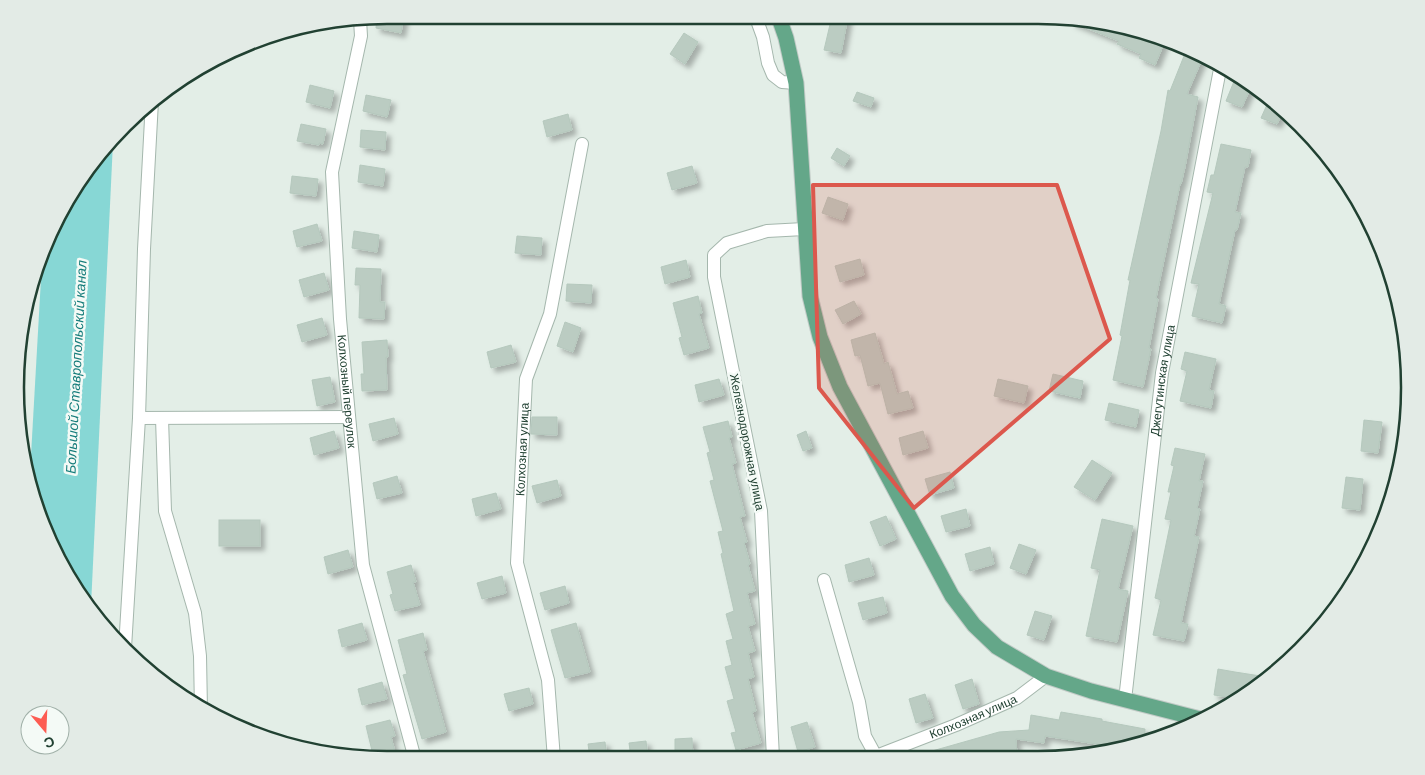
<svg xmlns="http://www.w3.org/2000/svg" width="1425" height="775" font-family="Barlow,sans-serif">
<style>
.water{fill:#87d7d5}
.building{fill:#bbccc2;stroke:#b5c8bd;filter:url(#shadow)}
.lines{fill:none;stroke-linecap:round;stroke-linejoin:round}
.minor-casing{stroke:#a5b7ad;stroke-width:14}
.major-casing{stroke:#c1cac6;stroke-width:17}
.minor{stroke:#fff;stroke-width:12}
.major{stroke:#64a789;stroke-width:15}
.marked{fill:#dc584d;fill-opacity:0.2;stroke:#dc584d;stroke-width:4;stroke-linejoin:round}
.labels{text-anchor:middle;stroke-width:5;stroke-linejoin:round;paint-order:stroke}
.street-label{font-size:12px;fill:#214132;stroke:#f4faf6}
.water-label{font-size:14px;font-style:italic;fill:#167d7b;stroke:#f4faf6}
.rim{fill:none;stroke:#214132;stroke-width:2.5}
</style>
<defs>
<filter id="shadow"><feDropShadow dx="4.5" dy="4.5" stdDeviation="2.5" flood-color="#0004"/></filter>
</defs>
<rect width="100%" height="100%" fill="#e3eee7"/>
<!-- water -->
<path class="water" d="M113,142l-22,464 -48,-76 -13,-57 12,-212 36,-80z"/>
<!-- building -->
<g class="building">
<path d="M388,15h16l-3,18 -25,-5 1,-11z"/>
<path d="M832,16h16l-7,37 -17,-3z"/>
<path d="M1072,18l62,10 31,13 -10,24 -16,-7 2,-4 -24,-10 2,-3 -48,-19z"/>
<path d="M684,33l14,9 -13,22 -15,-10z"/>
<path d="M1186,51l17,6 -16,37 11,3 -13,70 -4,17h-1l-24,114 2,1 -9,49 2,1 -8,38 -30,-7 9,-44 -2,-1 10,-55h-2l33,-149 7,-41 2,1z"/>
<path d="M1237,74l15,11 -10,22 -16,-6z"/>
<path d="M310,85l24,6 -4,17 -24,-6z"/>
<path d="M857,92l17,6 -3,9 -18,-6z"/>
<path d="M366,95l25,5 -4,17 -24,-6z"/>
<path d="M1270,98l14,11 -7,15 -16,-6z"/>
<path d="M568,114l4,16 -25,7 -4,-16z"/>
<path d="M301,124l25,5 -3,15 -4,-1v2l-22,-4z"/>
<path d="M361,130l25,2 -1,18 -25,-3z"/>
<path d="M1221,144l30,6 -3,17h-3l-10,45 6,1 -4,17h-2l-16,74 7,2 -4,17 -30,-7 7,-32 -8,-1 22,-90 -6,-1 4,-17h3z"/>
<path d="M837,148l13,8 -6,10 -13,-8z"/>
<path d="M360,165l25,4 -2,17 -25,-4z"/>
<path d="M692,166l5,17 -25,7 -5,-17z"/>
<path d="M292,176l26,3 -2,17 -26,-3z"/>
<path d="M828,197l20,7 -5,16 -21,-7z"/>
<path d="M317,224l5,17 -25,6 -4,-16z"/>
<path d="M354,231l25,4 -2,17 -25,-4z"/>
<path d="M517,236l25,2 -1,17 -26,-2z"/>
<path d="M860,259l4,16 -24,7 -5,-16z"/>
<path d="M686,260l4,17 -25,7 -4,-17z"/>
<path d="M356,268l25,1 -1,33h5l-1,17 -25,-1 1,-33h-5z"/>
<path d="M324,273l5,17 -25,7 -5,-17z"/>
<path d="M567,284l25,1 -1,18 -25,-2z"/>
<path d="M698,296l4,17 -3,1 10,34 -25,7 -5,-17 3,-1 -9,-34z"/>
<path d="M854,301l7,13 -18,10 -8,-14z"/>
<path d="M322,318l5,17 -25,7 -5,-17z"/>
<path d="M565,322l16,6 -8,24 -16,-6z"/>
<path d="M875,333l9,31 4,-2 9,32 11,-3 5,17 -25,6 -8,-31 -12,3 -8,-31 -5,1 -4,-16z"/>
<path d="M387,340l1,17h-2l1,33 -25,1 -1,-17h3l-2,-32z"/>
<path d="M511,345l5,17 -25,6 -4,-16z"/>
<path d="M1185,352l31,7 -7,31 5,1 -3,17 -31,-7 7,-30 -6,-2z"/>
<path d="M1053,374l30,7 -3,17 -31,-7z"/>
<path d="M330,377l5,25 -18,4 -5,-26z"/>
<path d="M719,379l5,16 -25,7 -4,-17z"/>
<path d="M998,379l30,7 -4,17 -30,-7z"/>
<path d="M1109,403l30,7 -3,17 -31,-7z"/>
<path d="M532,417h25v18l-26,-1z"/>
<path d="M394,418l4,16 -25,7 -4,-17z"/>
<path d="M1364,420l18,2 -4,31 -17,-2z"/>
<path d="M728,421l4,16 -3,1 7,25 -4,1 13,52 -5,1 7,25 -3,1 6,21 -2,1 7,26 -8,2 8,31 -7,2 7,25 -7,2 6,24 -6,2 8,32 -4,1 9,31 -25,7 -5,-17 5,-1 -9,-31 7,-2 -9,-32 7,-2 -6,-24 7,-2 -7,-25 8,-3 -13,-57 2,-1 -5,-21 5,-1 -13,-50 4,-1 -7,-27 3,-1 -7,-25z"/>
<path d="M334,431l5,17 -25,7 -4,-17z"/>
<path d="M806,431l6,17 -9,3 -6,-16z"/>
<path d="M923,431l5,17 -25,7 -4,-17z"/>
<path d="M1175,448l30,6 -6,27h4l-6,27 3,1 -6,27 5,1 -18,86 7,1 -4,17 -31,-6 8,-35 -6,-2 16,-78 -6,-1 6,-27h-3l6,-26 -3,-1z"/>
<path d="M1092,460l20,13 -17,27 -21,-13z"/>
<path d="M950,472l4,16 -24,7 -5,-16z"/>
<path d="M397,476l5,17 -25,6 -4,-16z"/>
<path d="M1346,477l17,2 -3,31 -18,-2z"/>
<path d="M557,480l4,16 -24,7 -5,-17z"/>
<path d="M496,493l5,16 -25,7 -4,-17z"/>
<path d="M966,509l4,17 -24,6 -5,-16z"/>
<path d="M886,516l10,23 -16,7 -10,-24z"/>
<path d="M1102,519l31,7 -15,63 10,2 -11,51 -31,-6 14,-66 -9,-2z"/>
<rect x="219" y="520" width="41" height="26"/>
<path d="M1019,544l17,6 -10,24 -16,-6z"/>
<path d="M990,547l4,17 -24,7 -5,-17z"/>
<path d="M348,550l5,17 -25,7 -4,-17z"/>
<path d="M869,558l5,17 -25,7 -4,-17z"/>
<path d="M411,565l5,17h-3l7,23 -25,6 -5,-16 3,-1 -6,-22z"/>
<path d="M502,576l4,17 -24,6 -5,-16z"/>
<path d="M565,586l4,17 -24,7 -5,-17z"/>
<path d="M883,597l4,16 -24,7 -5,-17z"/>
<path d="M1035,611l17,5 -8,24 -17,-5z"/>
<path d="M362,623l5,17 -25,7 -4,-17z"/>
<path d="M576,623l14,49 -25,6 -14,-48z"/>
<path d="M423,633l4,17 -4,1 23,81 -24,7 -19,-64 4,-1 -9,-34z"/>
<path d="M1218,669l17,3 32,5 -25,22 -28,-4z"/>
<path d="M972,679l7,25 -16,5 -8,-24z"/>
<path d="M382,682l5,17 -25,6 -4,-16z"/>
<path d="M529,688l4,16 -24,7 -5,-17z"/>
<path d="M925,694l8,24 -17,5 -7,-24z"/>
<path d="M1061,712l41,7v2l43,8v5l20,3 -7,3 -41,9 -14,-2v-2l-58,-9 -1,7 -28,-4 1,17 -98,1 -1,-2 81,-23 30,-2 2,-15 28,5z"/>
<path d="M390,720l5,16 -4,1 6,22h-23l-8,-33z"/>
<path d="M807,722l8,25 -17,5 -7,-25z"/>
<path d="M692,738l1,20h-18v-19z"/>
<path d="M646,741l2,17h-17l-2,-15z"/>
<path d="M605,742l2,16h-17l-2,-14z"/>
</g>
<g class="lines">
<defs>
<g id="minor">
<path d="M755,15l8,22 5,26 5,12 9,7 14,1"/>
<path id="s1" d="M360,20l1,16 -29,136 8,147 23,246 52,194"/>
<path d="M139,418l210,-1"/>
<path d="M162,418l3,93 30,102 5,43 1,54"/>
<path d="M824,580l35,122 6,34 12,22"/>
<path d="M125,648l14,-230 5,-169 8,-148"/>
<path id="s2" d="M1125,700l37,-327 59,-309"/>
<path d="M773,758l-12,-247 -47,-234v-22l13,-12 40,-12 37,-2"/>
<path id="s3" d="M866,758l10,-2 80,-31 61,-27 29,-22"/>
<path id="s4" d="M554,759l-6,-79 -31,-117 9,-184 24,-65 32,-170"/>
</g>
<path id="major" d="M778,15l8,23 10,45 14,213 10,41 20,50 112,209 22,29 23,22 49,29 45,15 109,28"/>
</defs>
<!-- minor casing -->
<use href="#minor" class="minor-casing"/>
<!-- major casing -->
<use href="#major" class="major-casing"/>
<!-- minor -->
<use href="#minor" class="minor"/>
<!-- major -->
<use href="#major" class="major"/>
</g>
<!-- marked area -->
<path class="marked" d="M813,185h244l53,154 -196,169 -95,-120z"/>
<g class="labels">
<!-- street labels -->
<g class="street-label">
<text dy="4" stroke="none"><textPath href="#s2" startOffset="322">Джегутинская улица</textPath></text>
<text dy="4" stroke="none"><textPath href="#s1" startOffset="375">Колхозный переулок</textPath></text>
<text transform="translate(747 442) rotate(79)" y="4">Железнодорожная улица</text>
<text dy="4" stroke="none"><textPath href="#s4" startOffset="314">Колхозная улица</textPath></text>
<text dy="4" stroke="none"><textPath href="#s3" startOffset="115">Колхозная улица</textPath></text>
</g>
<!-- water labels -->
<g class="water-label">
<text transform="translate(76 367) rotate(-87)" y="5">Большой Ставропольский канал</text>
</g>
</g>
<!-- crop -->
<path d="M0 0H1425V775H0ZM387 24H1038A363 363 0 0 1 1401 387V388A363 363 0 0 1 1038 751H387A363 363 0 0 1 24 388V387A363 363 0 0 1 387 24Z" fill="#e3ebe6" fill-rule="evenodd"/>
<path class="rim" d="M387 24H1038A363 363 0 0 1 1401 387V388A363 363 0 0 1 1038 751H387A363 363 0 0 1 24 388V387A363 363 0 0 1 387 24Z"/>
<!-- north arrow -->
<g transform="translate(45 730) rotate(161)"><circle r="24" fill="#f4faf6" stroke="#a0b0a8"/>
<path d="M0-4L9 19L0 12L-9 19Z" fill="#fd5c52"/>
<text y="-8" font-size="14" font-weight="bold" text-anchor="middle" fill="#214132">С</text>
</g>
</svg>
